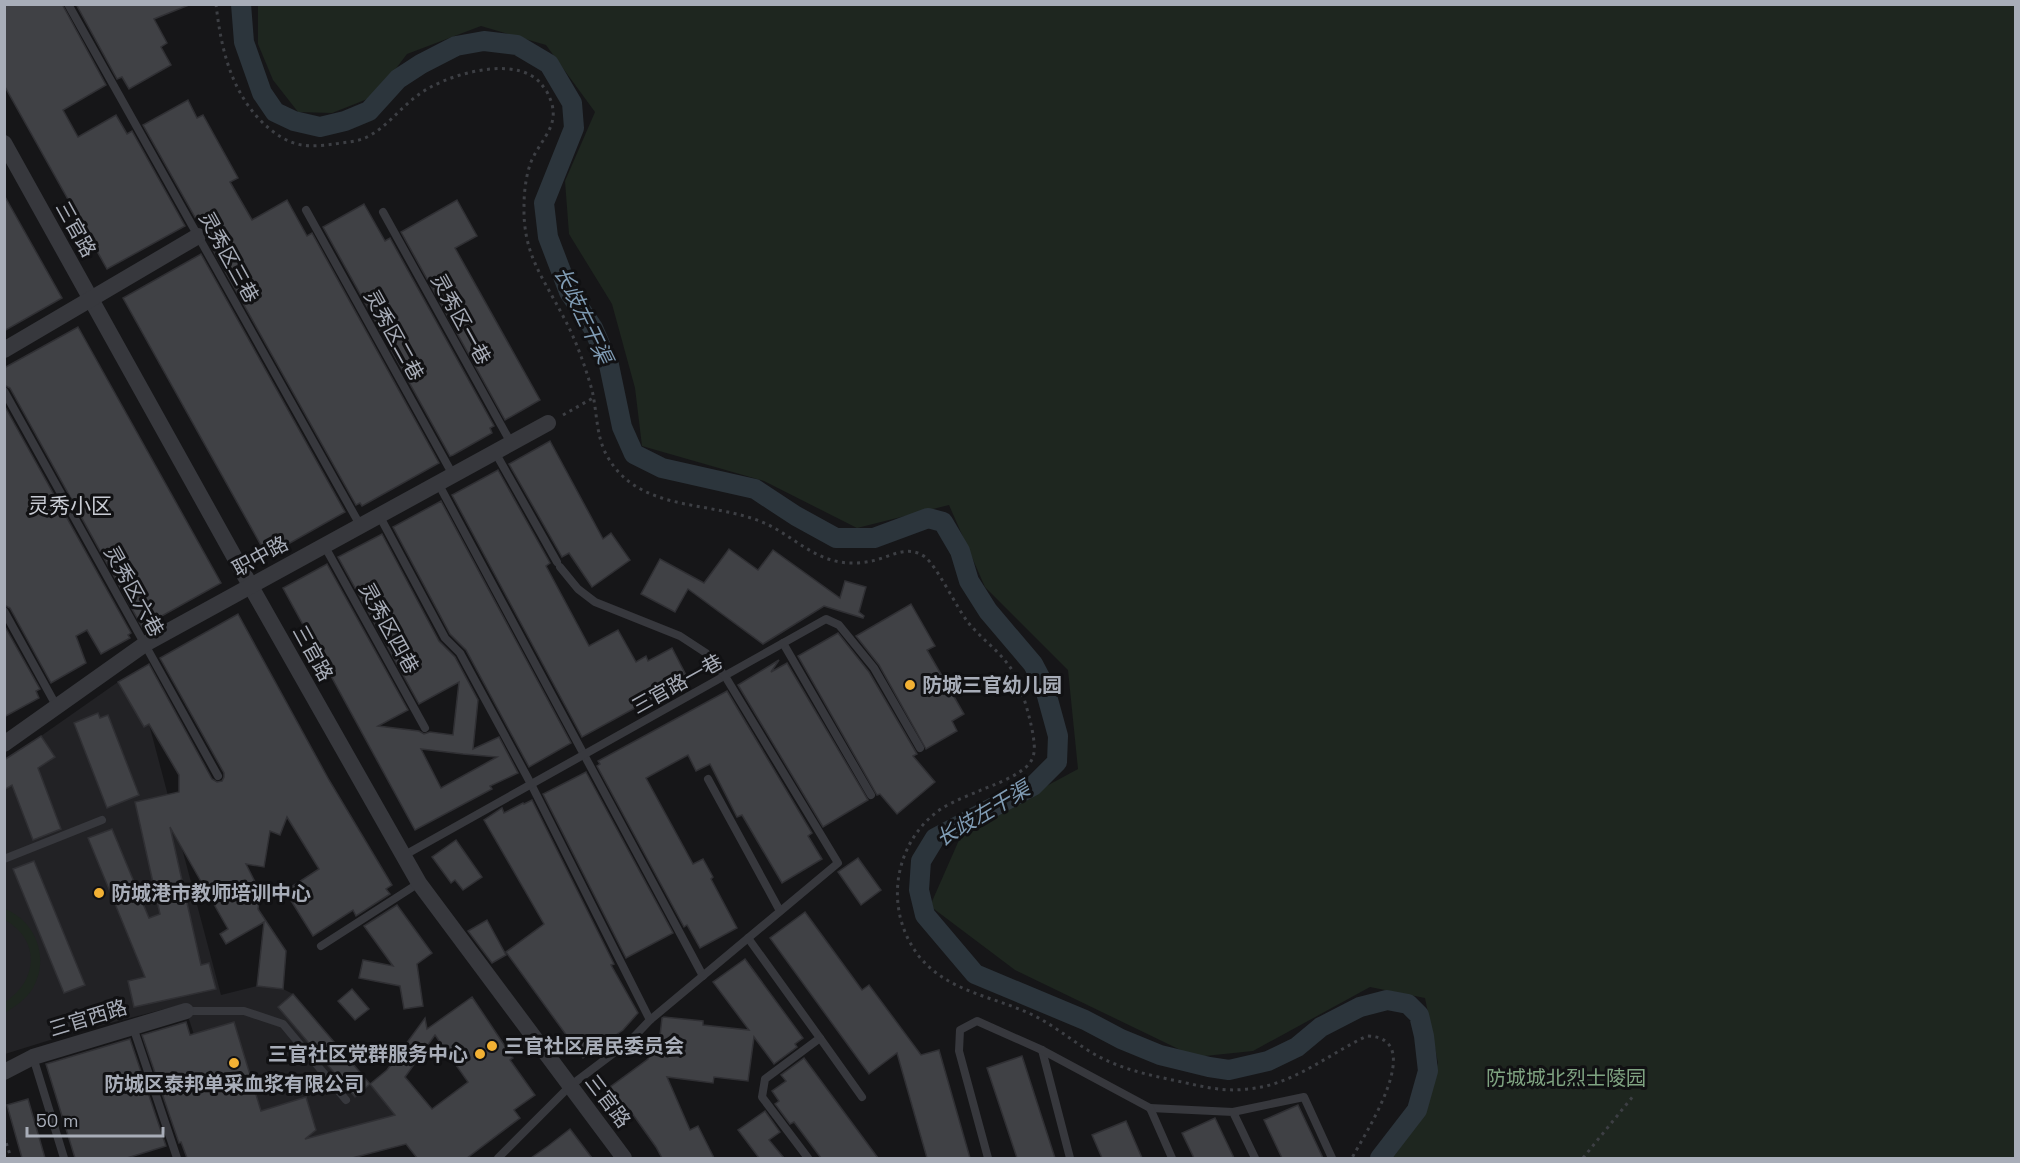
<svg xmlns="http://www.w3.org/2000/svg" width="2020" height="1163" font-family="'Space Grotesk','Noto Sans SC',sans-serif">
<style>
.built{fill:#222225}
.green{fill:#1e261f}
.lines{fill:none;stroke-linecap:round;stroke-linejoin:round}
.canal{stroke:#2c353c;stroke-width:20}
.building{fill:#404145;stroke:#303034;stroke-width:1.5;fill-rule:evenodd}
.path{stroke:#3d3f44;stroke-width:3;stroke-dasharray:3 4.5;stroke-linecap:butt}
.service{stroke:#37383d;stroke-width:8}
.minor{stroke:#37383d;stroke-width:16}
.poi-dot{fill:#f2b134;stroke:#111113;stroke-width:2}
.labels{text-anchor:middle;stroke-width:6;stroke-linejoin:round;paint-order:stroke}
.street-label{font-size:20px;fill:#a8adb8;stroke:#111113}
.poi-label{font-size:20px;font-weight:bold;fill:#a8adb8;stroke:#111113;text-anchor:start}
.park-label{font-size:20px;fill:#7fa381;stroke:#111113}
.water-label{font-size:21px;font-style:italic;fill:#7f9bb3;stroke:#111113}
.neighbourhood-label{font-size:21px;fill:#c9ccd4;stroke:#111113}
</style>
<rect width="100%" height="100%" fill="#161618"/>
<!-- built -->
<path class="built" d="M118,682l26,44 5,-2 72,271 36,-9 26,3 10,5 77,90 24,-20 36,42 -24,21 -7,19 -45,12h-120l-50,-154 -108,28 -71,22v-264l50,-33 -14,-21z"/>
<!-- green -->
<g class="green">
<path d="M258,5h1757v1153h-625l7,-12 25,-32 16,-51 -13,-65 -55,-11 -117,64 -58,6 -180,-87 -85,-64 33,-75 115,-62 -10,-99 -83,-83 -36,-82 -92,23 -93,-47 -122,-35 -7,-58 -23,-84 -43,-70 -4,-53 30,-69 -49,-67 -65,-19 -74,28 -32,42 -43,17 -34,-1 -25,-32 -15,-36z"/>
<path d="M5,909c31,12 45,50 28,79 -7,12 -18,18 -28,25v-11c33,-21 36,-62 0,-82z"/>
</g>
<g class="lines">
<!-- canal -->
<path class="canal" d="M241,4l3,38 18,51 13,19 19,9 26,6 25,-6 24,-10 29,-32 23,-15 35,-18 28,-5 33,4 32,19 23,39 2,25 -30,75 4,34 21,55 24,36 16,37 13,62 12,27 28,14 93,21 41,27 40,22h38l54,-20 15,4 17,29 9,30 19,30 45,53 11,21 14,51 -1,26 -24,24 -98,52 -14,23 -2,29 6,25 50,59 110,46 36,19 39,16 49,12 20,3 39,-9 29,-14 24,-20 39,-20 27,-7 21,4 11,11 5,21 4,35 -11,39 -37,48"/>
</g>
<!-- building -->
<g class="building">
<path d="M4,4h58l44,81 -43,25 15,27 38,-22 11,19 5,-3 53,95 -78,43 -103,-184z"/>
<path d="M76,4h113v1l-35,14 13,24 -6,4 10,18 -42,24 -7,-12 -5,2z"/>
<path d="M188,100l9,18 6,-3 35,63 -8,4 22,38 35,-20 20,36 5,-3 127,230 -77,43 -2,-3 -4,2 -144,-257 4,-2 -16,-29 -4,2 -53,-94z"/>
<path d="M4,195l58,103 -58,33z"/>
<path d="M457,200l20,36 -22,12 85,152 -35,20 -104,-188z"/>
<path d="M364,204l21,37 5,-3 104,188 -4,2 2,5 -39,22 -3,1 -127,-229z"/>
<path d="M201,254l144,258 -78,44 -144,-258z"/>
<path d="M78,327l143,256 -79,44 -132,-239 -6,-3v-17z"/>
<path d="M4,405l127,228 -3,2 2,3 -29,16 -14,-24 -11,6 10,27 -35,20 -41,-75 -6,-3z"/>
<path d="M550,441l53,98 8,-6 19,27 -38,27 -23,-34 -7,4 -53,-93z"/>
<path d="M498,470l52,93 -4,3 43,80 29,-16 18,32 10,-6 2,5 24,-13 16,31 -106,58 -130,-242z"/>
<path d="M441,501l130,242 -42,24 -63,-117 -16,-16 -57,-107z"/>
<path d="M382,534l57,107 16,16 23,43 -5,49 26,-12 19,36 -28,13 2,3 -77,41 -132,-242 44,-24 81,146 -30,16 41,5 5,3 6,-2 23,3 6,-53 -40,22 -81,-147zM421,749l42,5 34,3 -56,31z"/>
<path d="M729,549l29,21 15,-20 67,48 5,-17 21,6 -7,25 5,4 -1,2 -39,-12 -61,38 -75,-55 -13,23 -34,-18 19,-35 44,24z"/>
<path d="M911,604l24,42 -8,4 37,64 -12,7 5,10 -31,18 -47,-84 -23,-29z"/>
<path d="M238,614l91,166 63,105 -6,4 4,5 -34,22 -3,-6 -40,26 -28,-45 34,-22 -32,-52 -7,18 -10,-4 -6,36 -18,-3 14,28 -2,17 28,42 -3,38 -26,-3 7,-64 -38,22 -6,-10 8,-5 -58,-102 31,138 8,-2 7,26 -82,18 -6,-26 17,-4 -57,-139 24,-9 37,89 11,-4 -25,-112 44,-10v-17l-30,-51 -5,3 -26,-45 31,-18 63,115 5,3 5,-1 2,-4v-4l-64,-115z"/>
<path d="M4,625l36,64 -4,2 3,7 -35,19z"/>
<path d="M838,633l31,39 48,82 -4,2 22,26 -38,32 -17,-20 -3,1 -79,-139z"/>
<path d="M779,660l-8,12 16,-9 81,137 -45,27 -85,-142z"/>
<path d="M727,691l85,142 -4,3 14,23 -40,24 -40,-68 -5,2 -27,-53 -14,7 -8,-16 -42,23 47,86 10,-5 10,18 -2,2 26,49 -37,20 -13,-23 -3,2 -87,-161 3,-2 -2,-3z"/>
<path d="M98,713l2,5 8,-3 31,80 -32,13 -33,-85z"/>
<path d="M41,736l14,21 -17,11 23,61 -28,11 -21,-55 -8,5v-30z"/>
<path d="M586,772l87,161 -47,25 -83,-164z"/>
<path d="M532,800l82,164 -3,1 27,48 -15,17 -40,28 -77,-106 38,-28 -60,-104 18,-12 2,5 19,-10 1,1z"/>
<path d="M456,840l26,37 -19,13 -8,-10 -4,3 -19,-26z"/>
<path d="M858,858l23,32 -20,15 -23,-33z"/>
<path d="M34,861l51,124 -21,8 -51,-124z"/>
<path d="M397,905l35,48 -15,11 6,42 -19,3 -4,-23 -41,-8 4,-18 30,6 -29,-40z"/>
<path d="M805,912l57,78 7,-5 52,70 18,-5 31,108h-43l-30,-105 -28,21 -99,-136z"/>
<path d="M487,920l19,35 -14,8 -24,-32z"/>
<path d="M745,959l58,79 -8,6 2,3 -23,17 -20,-27 -6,44 -34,-4 -1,6 -46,-6 23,53 8,-4 16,32h-52l-6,-11 -27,-38 -6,4 -17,-23 42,-31 1,-8 9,2 4,-35 2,-1 39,4v4l46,5 -36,-48z"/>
<path d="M352,989l17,20 -14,11 -17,-19z"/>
<path d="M293,994l77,90 -15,13 -77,-90z"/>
<path d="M472,997l41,61 -3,2 25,35 -21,15 6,8 -53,40h-50l-11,-14 -54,14h-165l-6,-16 -2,1 -37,-108 44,-13 4,13 44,-13 27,89 45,-14 10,33 -11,9 90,-24 -25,-31 17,-14 38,-52 2,11zM435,1035l33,47 -36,27 -27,-32z"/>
<path d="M130,1039l36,107 -39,12h-52l-29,-94z"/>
<path d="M1022,1056l33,102h-38l-30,-90z"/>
<path d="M804,1058l57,77 17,23h-57l-27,-36 -4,2 -15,-20 4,-3 -7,-10 14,-10 -5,-6z"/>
<path d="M28,1099l17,59h-23l-15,-53z"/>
<path d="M1298,1105l25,53h-41l-18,-38z"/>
<path d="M765,1111l15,21 -11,8 15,18h-25l-21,-28z"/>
<path d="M1215,1118l19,40h-40l-12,-25z"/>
<path d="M1126,1121l16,37h-40l-10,-23z"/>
<path d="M570,1129l22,29h-61l17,-12z"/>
</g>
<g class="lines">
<!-- path -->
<g class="path">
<path d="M216,4c5,45 15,88 48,120 11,10 24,19 38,21 11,2 23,0 33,-1 11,-2 22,-2 32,-7 20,-10 33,-29 51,-42 25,-19 85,-37 114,-19 7,4 10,9 15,16 17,32 -5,44 -16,70 -5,13 -7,30 -7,44 -1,49 19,71 40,112 12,22 21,48 28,72 5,21 4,45 14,64 31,59 103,46 156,68 27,11 48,35 78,40 10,2 22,1 32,-1 18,-4 36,-17 53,-4 11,8 31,49 42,64 13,17 33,30 45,49 9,14 21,56 22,73 1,7 0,15 -5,21 -9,11 -35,21 -48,26 -13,6 -28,11 -40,19 -31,21 -47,59 -43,95 2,19 9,36 20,51 29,37 75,41 115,60 20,10 37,24 56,36 29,18 60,24 93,31 22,5 43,10 66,7 45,-4 79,-34 119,-53 62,1 -3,99 -15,122"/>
<path d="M563,415l30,-17"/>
<path d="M4,1136l7,22"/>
<path d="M1583,1158l51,-63"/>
</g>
<!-- service -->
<g class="service">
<path d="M68,4l292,521"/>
<path d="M306,210l147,265"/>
<path d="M383,212l128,231"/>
<path d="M4,391l214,385"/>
<path d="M495,452l62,110"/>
<path d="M438,483l265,493"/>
<path d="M379,515l66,123 15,15 71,131 119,236"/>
<path d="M324,545l101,183"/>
<path d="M4,611l53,96"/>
<path d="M783,643l88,152"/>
<path d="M708,779l72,132"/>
<path d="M403,856l423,-237 13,6 35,43 46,80"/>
<path d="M4,859l98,-39"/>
<path d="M748,938l72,100 -55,41 -3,18 46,61"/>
<path d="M321,946l98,-63"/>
<path d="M186,1011h58l39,13 63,76"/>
<path d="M133,1027l44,131"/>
<path d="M820,1038l42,59"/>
<path d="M1042,1050l28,108"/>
<path d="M33,1057l31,101"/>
<path d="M1150,1108l83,4 22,46"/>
<path d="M1233,1112l71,-15 28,61"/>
<path d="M498,1158l72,-72 61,-46 19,-20 188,-157 -113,-187 -19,-23 -26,-17 -85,-34 -17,-13 -18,-22"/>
<path d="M988,1158l-29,-107 1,-21 17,-9 65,29 108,58 22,50"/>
</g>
<!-- minor -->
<g class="minor">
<path d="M4,143l246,442 169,298 205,275"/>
<path d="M4,350l194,-114"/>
<path d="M4,744l141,-100 403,-221"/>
<path d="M4,1072l29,-15 153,-46"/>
</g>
</g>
<!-- markers -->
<g class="poi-dot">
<circle cx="910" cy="685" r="6"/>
<circle cx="99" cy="893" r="6"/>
<circle cx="492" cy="1046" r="6"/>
<circle cx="480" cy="1054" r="6"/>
<circle cx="234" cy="1063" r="6"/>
</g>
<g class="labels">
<!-- street labels -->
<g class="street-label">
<text transform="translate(76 229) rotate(61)" y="7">三官路</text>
<text transform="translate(229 257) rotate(61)" y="7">灵秀区三巷</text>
<text transform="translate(461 319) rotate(61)" y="7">灵秀区一巷</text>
<text transform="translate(394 335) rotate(61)" y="7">灵秀区二巷</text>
<text transform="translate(260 556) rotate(-29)" y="7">职中路</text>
<text transform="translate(134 591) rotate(61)" y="7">灵秀区六巷</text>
<text transform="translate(389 628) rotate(61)" y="7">灵秀区四巷</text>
<text transform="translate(313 653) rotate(61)" y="7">三官路</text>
<text transform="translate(677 684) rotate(-29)" y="7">三官路一巷</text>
<text transform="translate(88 1018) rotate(-17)" y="7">三官西路</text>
<text transform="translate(608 1101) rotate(53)" y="7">三官路</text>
</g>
<!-- poi labels -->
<g class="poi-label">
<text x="922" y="692">防城三官幼儿园</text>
<text x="111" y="900">防城港市教师培训中心</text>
<text x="504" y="1053">三官社区居民委员会</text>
<text x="468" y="1061" text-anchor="end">三官社区党群服务中心</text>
<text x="234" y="1091" text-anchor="middle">防城区泰邦单采血浆有限公司</text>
</g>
<!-- park labels -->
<g class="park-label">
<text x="1566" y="1085">防城城北烈士陵园</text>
</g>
<!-- water labels -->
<g class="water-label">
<text transform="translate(583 315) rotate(64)" y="7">长歧左干渠</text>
<text transform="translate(983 814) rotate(-31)" y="7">长歧左干渠</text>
</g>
<!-- neighbourhood labels -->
<g class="neighbourhood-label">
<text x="70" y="513">灵秀小区</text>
</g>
</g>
<!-- border -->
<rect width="2020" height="1163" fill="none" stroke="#a8adb8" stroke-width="12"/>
<!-- scale -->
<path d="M27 1127v9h136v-9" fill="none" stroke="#a8adb8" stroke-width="3"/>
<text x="36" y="1127" font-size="18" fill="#a8adb8" stroke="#111113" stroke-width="4.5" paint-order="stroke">50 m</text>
</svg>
